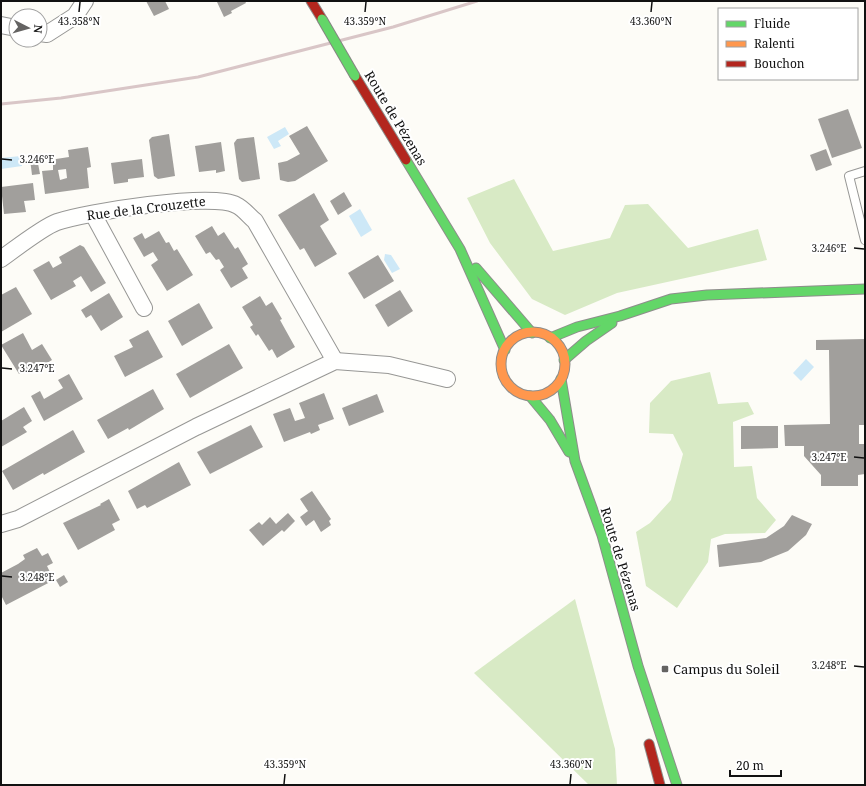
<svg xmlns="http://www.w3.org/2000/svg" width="866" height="786" font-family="'Noto Serif',serif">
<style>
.forest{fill:#d8eac5}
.water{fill:#cde8f7}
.building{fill:#a19f9c;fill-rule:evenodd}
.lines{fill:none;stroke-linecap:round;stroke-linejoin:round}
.lane-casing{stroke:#979795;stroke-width:10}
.street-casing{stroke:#979795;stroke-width:18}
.fast-casing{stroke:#8e8d8b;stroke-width:11}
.slow-casing{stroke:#8e8d8b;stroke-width:11}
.jam-casing{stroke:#8e8d8b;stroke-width:11}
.lane{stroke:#fffffe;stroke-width:8}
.street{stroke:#fffffe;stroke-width:16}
.fast{stroke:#63d668;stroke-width:9}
.slow{stroke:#ff974d;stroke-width:9}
.jam{stroke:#b3261e;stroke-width:9}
.rail{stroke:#d9c6c7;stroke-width:3}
.fast-bridge-casing{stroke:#858482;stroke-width:11;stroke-linecap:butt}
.fast-bridge{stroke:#63d668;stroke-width:9}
.ticks{fill:none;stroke:#111;stroke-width:1.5}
.poi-dot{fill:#646362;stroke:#fff;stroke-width:1.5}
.labels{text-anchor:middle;stroke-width:4;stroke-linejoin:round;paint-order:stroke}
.street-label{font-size:13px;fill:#111;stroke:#fff}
.poi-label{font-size:13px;fill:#111;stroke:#fff;text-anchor:start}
.ticks-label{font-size:10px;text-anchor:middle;fill:#111;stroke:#fff;stroke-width:4;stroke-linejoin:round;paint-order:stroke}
</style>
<rect width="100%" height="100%" fill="#fdfcf7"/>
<!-- forest -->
<g class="forest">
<path d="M514,179l39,72 57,-13 15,-33 23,-1 40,44 70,-19 9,31 -150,33 -52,22 -33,-16 -42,-56 -23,-45z"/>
<path d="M710,372l8,32 30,-2 6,12 -21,8 1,45 18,-1 5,32 19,22 -11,13 -40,1 -14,5 -3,23 -31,46 -31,-22 -10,-54 14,-9 21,-23 12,-46 -10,-20 -24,-1 1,-30 21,-22z"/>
<path d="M575,599l40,150 2,36h-28l-115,-112z"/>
</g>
<!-- water -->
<g class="water">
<path d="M285,127l4,7 -11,7 3,5 -7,3 -7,-12z"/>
<path d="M21,156l1,10 -21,3v-11z"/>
<path d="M360,209l12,21 -11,7 -12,-21z"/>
<path d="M385,254l6,1 9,14 -8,4 -8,-13z"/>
<path d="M806,359l8,8 -13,14 -8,-8z"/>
</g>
<!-- building -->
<g class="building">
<path d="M146,1h19l4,8 -15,7z"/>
<path d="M219,1h26l1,2 -15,8 1,2 -8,4 -7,-15z"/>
<path d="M848,109l14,39 -30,10 -14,-39z"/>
<path d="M307,126l21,35 -33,20 -7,1 -8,-2 -2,-17 9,-2 13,-7 -11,-18z"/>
<path d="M169,134l6,42 -17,3 -4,-3 -5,-36 3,-3z"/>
<path d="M254,137l6,42 -18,3 -3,-3 -5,-36 3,-4z"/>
<path d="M221,142l4,29 -9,2v-3l-17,2 -4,-26z"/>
<path d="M88,147l3,20 -4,1 2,20 -44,6 -3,-23 11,-1v-6l3,-5 13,-2 -1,-7zM66,169l1,9 -7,2 -2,-10z"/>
<path d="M826,149l6,16 -16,6 -6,-16z"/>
<path d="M37,158l3,16 -8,1 -2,-16z"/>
<path d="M142,159l2,18 -16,2v3l-14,2 -3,-21z"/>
<path d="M33,183l2,17 -11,1 2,11 -22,2 -3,-27z"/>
<path d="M344,192l8,14 -14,9 -8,-14z"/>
<path d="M314,193l15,27 -9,6 17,28 -22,13 -11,-19 -4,2 -22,-35z"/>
<path d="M212,226l6,10 6,-4 11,17 3,-2 10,17 -6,4 6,10 -17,10 -11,-18 4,-3 -5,-8 -3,1 -6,-8 -4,2 -11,-18z"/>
<path d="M159,231l7,12 3,-1 5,9 3,-2 16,26 -26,16 -16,-26 7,-5 -5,-8 -9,5 -11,-19 9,-5 3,6z"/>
<path d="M80,245l4,2 22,36 -15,9 -10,-16 -8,5 3,5 -25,14 -18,-30 16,-9 4,7 9,-5 -3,-6z"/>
<path d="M378,255l16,26 -30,18 -16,-26z"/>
<path d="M16,287l16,27 -31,18v-37z"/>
<path d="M400,290l13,21 -25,16 -13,-22z"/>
<path d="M109,293l14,24 -22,14 -10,-16 -5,3 -5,-8z"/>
<path d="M260,296l6,10 6,-4 10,17 -2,1 15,27 -18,11 -5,-9 -3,2 -11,-17 -2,2 -6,-9 3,-2 -11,-18z"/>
<path d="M199,303l14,25 -31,18 -14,-25z"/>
<path d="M148,330l15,27 -38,20 -11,-21 19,-9 -4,-7z"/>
<path d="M23,333l9,17 10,-6 10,16 -20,12 -3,-4 -10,6 -18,-29z"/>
<path d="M865,339v86h-6v19h6v30l-7,1v11h-37v-11l-17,-19v-10h-19l-1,-21 46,-1 -1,-74h-13v-10z"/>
<path d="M229,344l14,24 -53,30 -14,-24z"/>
<path d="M69,374l14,25 -39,22 -13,-25 9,-5 4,8 19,-11 -5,-8z"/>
<path d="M153,389l11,20 -35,21 -1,-2 -20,11 -11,-19z"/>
<path d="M324,393l10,26 -16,6 2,5 -9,4 -1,-2 -26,10 -11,-28 17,-6 5,13 10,-3 -6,-15z"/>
<path d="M377,394l7,18 -35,14 -7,-18z"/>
<path d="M24,407l8,14 -9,6 4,5 -26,15v-26z"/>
<path d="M251,425l12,22 -53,27 -13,-22z"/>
<path d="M741,426h37v22l-37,1z"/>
<path d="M73,430l12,22 -41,23 -1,-2 -30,17 -11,-19z"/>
<path d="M179,462l12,23 -44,23 -2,-3 -8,4 -9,-18z"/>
<path d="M312,491l19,28 -2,2 2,4 -10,7 -7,-12 -8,6 -6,-9 8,-6 -8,-12z"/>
<path d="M109,499l11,21 -8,4 3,6 -37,20 -15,-27 38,-18 -1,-1z"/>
<path d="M288,513l7,8 -11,11 -2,-2 -19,16 -14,-16 10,-8 3,3 8,-8 6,7z"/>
<path d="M792,515l20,9 -6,11 -18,16 -27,11 -42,5 -2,-22 49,-7 18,-12z"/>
<path d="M37,548l5,8 6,-3 5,10 -6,3 7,14 -48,25 -5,-10v-22l17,-9 7,-5 -2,-4z"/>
<path d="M64,575l4,7 -8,5 -4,-7z"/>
</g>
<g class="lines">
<defs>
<path id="lane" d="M865,171l-16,5 16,64"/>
<g id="street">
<path d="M1,25l15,3"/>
<path d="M40,33l7,1 28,-18 10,-15"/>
<path d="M93,214l51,94"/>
<path d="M1,259c14,-10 42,-32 56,-37 29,-10 155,-30 179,-17 7,3 13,11 19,16l80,140"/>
<path d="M1,524l17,-5 178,-92 139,-66 54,4 58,14"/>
</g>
<g id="fast">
<path d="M406,160l54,89 45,101"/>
<path d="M476,268l56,65"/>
<path d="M550,338l27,-11 43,-11 51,-17 36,-4 158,-6"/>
<path d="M564,360l22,-19 26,-18"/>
<path d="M561,379l14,82 27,74 36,131 39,119"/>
<path d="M530,396l20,24 19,32"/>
</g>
<circle id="slow" cx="533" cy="364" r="32"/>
<g id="jam">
<path d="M311,1l11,18"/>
<path d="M355,76l51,84"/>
<path d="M649,744l11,41"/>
</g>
</defs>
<!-- lane casing -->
<use href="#lane" class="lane-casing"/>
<!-- street casing -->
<use href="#street" class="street-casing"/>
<!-- fast casing -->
<use href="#fast" class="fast-casing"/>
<!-- slow casing -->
<use href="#slow" class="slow-casing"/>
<!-- jam casing -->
<use href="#jam" class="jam-casing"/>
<!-- lane -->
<use href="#lane" class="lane"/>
<!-- street -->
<use href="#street" class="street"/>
<!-- fast -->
<use href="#fast" class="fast"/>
<!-- slow -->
<use href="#slow" class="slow"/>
<!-- jam -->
<use href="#jam" class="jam"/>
<!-- rail -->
<path class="rail" d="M1,104l60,-6 137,-21 195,-50 84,-26"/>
<defs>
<path id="fast-bridge" d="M322,19l33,57"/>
</defs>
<!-- fast-bridge casing -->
<use href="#fast-bridge" class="fast-bridge-casing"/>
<!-- fast-bridge -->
<use href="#fast-bridge" class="fast-bridge"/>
</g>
<!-- ticks -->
<path class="ticks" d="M79,12l1,-10M365,12l1,-10M651,12l1,-10M2,159l10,1M854,248l10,1M2,368l10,1M854,457l10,1M2,576l10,1M854,666l10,1M284,784l1,-10M570,784l1,-10"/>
<!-- markers -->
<rect class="poi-dot" x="661" y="665" width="8" height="8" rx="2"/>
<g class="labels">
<!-- street labels -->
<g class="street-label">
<text transform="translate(396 118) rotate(59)" y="5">Route de Pézenas</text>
<text transform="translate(146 208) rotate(-7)" y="5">Rue de la Crouzette</text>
<text transform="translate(621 559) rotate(73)" y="5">Route de Pézenas</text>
</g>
<!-- poi labels -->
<g class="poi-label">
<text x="673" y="674">Campus du Soleil</text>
</g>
</g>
<g class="ticks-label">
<text x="79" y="25">43.358°N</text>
<text x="365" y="25">43.359°N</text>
<text x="651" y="25">43.360°N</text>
<text x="37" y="163">3.246°E</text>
<text x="829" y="252">3.246°E</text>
<text x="37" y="372">3.247°E</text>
<text x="829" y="461">3.247°E</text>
<text x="37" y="581">3.248°E</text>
<text x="829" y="669">3.248°E</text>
<text x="285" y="768">43.359°N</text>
<text x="571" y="768">43.360°N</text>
</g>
<!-- border -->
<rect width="866" height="786" fill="none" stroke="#111111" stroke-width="4"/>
<!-- legend -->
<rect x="718" y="8" width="140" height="72" fill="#ffffff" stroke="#a0a0a0"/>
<rect x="726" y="21" width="20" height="6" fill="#63d668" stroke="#a0a0a0"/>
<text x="754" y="28" font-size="12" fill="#111111">Fluide</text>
<rect x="726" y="41" width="20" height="6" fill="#ff974d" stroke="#a0a0a0"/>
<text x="754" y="48" font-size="12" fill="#111111">Ralenti</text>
<rect x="726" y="61" width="20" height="6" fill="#b3261e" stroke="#a0a0a0"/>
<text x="754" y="68" font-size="12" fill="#111111">Bouchon</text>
<!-- north arrow -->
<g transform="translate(28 28) rotate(96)"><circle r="19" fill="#ffffff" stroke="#a0a0a0"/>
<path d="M0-3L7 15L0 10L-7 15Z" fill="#646362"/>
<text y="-6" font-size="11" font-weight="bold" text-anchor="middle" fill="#111111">N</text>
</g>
<!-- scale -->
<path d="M730 770v6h51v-6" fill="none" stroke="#111111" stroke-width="2"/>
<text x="736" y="770" font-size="12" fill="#111111" stroke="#ffffff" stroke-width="3" paint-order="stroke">20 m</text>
</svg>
